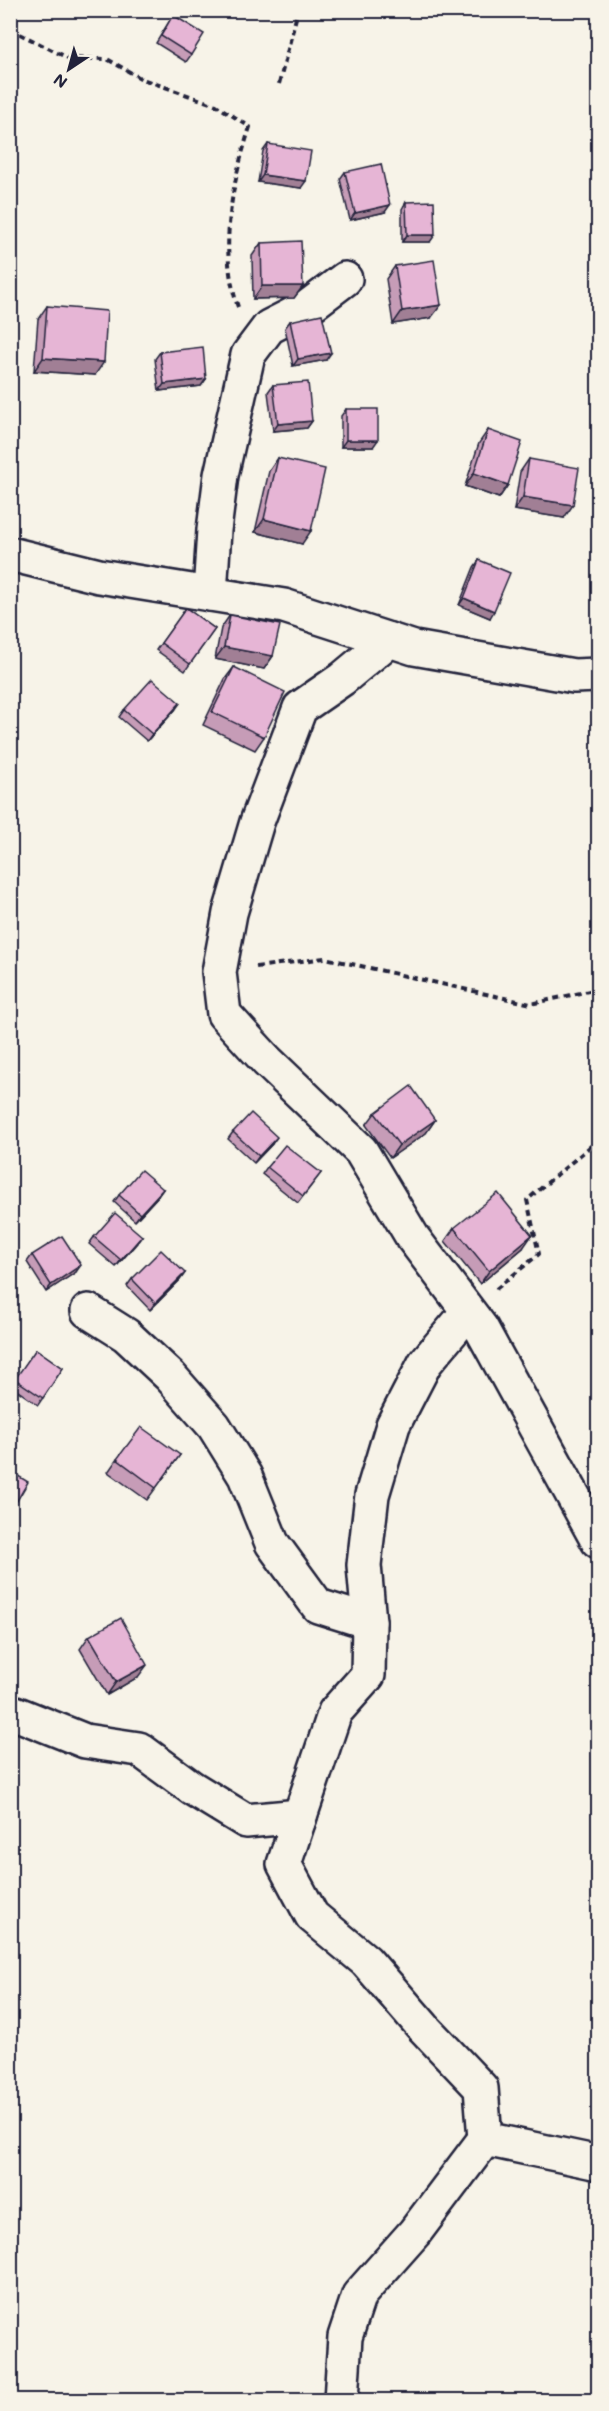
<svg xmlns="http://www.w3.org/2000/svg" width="609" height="2411" font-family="Mali,sans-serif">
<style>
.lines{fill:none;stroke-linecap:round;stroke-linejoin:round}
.street-casing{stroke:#22223b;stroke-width:38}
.path{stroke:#22223b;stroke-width:4;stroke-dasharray:6 4.5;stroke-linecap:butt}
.street{stroke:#f7f3e8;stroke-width:33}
.wall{fill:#c69cb7;stroke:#22223b;stroke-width:1.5}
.shaded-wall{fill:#a17f95;stroke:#22223b;stroke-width:1.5}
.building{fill:#e6b5d5;stroke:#22223b;stroke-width:1.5}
</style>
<rect width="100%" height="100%" fill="#f7f3e8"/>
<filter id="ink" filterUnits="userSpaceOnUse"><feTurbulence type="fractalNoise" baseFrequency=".0167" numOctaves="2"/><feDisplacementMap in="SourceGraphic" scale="12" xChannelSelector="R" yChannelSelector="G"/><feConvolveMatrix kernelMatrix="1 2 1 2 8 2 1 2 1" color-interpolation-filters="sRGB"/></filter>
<g filter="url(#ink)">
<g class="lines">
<defs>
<g id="street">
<path d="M10,554l89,22 185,30 130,42 160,28 24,-1"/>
<path d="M210,594l4,-64 7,-55 27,-120 21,-28 39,-20 37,-28"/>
<path d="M389,640l-47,39 -42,29 -43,114 -27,91 -11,59 5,42 43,47 94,90 52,87 68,90 117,213"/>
<path d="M88,1311l38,24 44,41 44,50 31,50 27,67 46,63 51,16"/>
<path d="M10,1711l75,30 54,8 53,39 54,33 54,-5 -16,48 28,52 54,45 58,67 57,60 4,51"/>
<path d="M298,1822l37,-110 33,-37 1,-53 -5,-57 8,-70 21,-70 32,-62 43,-51"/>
<path d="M341,2400l4,-63 14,-42 56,-63 70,-93 109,23 4,-3"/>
</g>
</defs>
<!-- street casing -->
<use href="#street" class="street-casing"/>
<!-- path -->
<g class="path">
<path d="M10,29l58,29 39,1 35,20 74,26 34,22c-18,56 -32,123 -12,180"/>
<path d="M279,84l19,-74"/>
<path d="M256,967l69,-9 206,46 67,-15"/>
<path d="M496,1289l43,-35 -12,-54 71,-60"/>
</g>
<!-- street -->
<use href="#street" class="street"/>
</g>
<!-- wall -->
<g class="wall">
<path d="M173,15l18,40 -5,7 -30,-19z"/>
<path d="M268,144l33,44 -43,-6 5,-31z"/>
<path d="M345,172l40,40 -35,8 -10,-41z"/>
<path d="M406,202l24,40h-28v-33z"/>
<path d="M261,243l42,43 -9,12 -41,1 -1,-43z"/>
<path d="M395,266l36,52 -38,6 -7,-45z"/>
<path d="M47,306l48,69 -61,-4 4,-52z"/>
<path d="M290,321l36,39 -33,6 -8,-38z"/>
<path d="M160,352l46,27 -5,7 -42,5 -4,-32z"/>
<path d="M273,385l39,36 -5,7 -34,3 -5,-39z"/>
<path d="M346,409l27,38h-32v-31z"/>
<path d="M488,430l20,55 -9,13 -34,-12 14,-43z"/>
<path d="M278,458l24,86 -47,-12 14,-61z"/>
<path d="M529,459l35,59 -50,-8 6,-38z"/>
<path d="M479,560l11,58 -31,-13 15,-38z"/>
<path d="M186,608l29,21 -30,42 -29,-21z"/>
<path d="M230,615l43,41 -9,13 -49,-10 6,-31z"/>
<path d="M234,667l30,70 -9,13 -52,-25 22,-46z"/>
<path d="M124,710h51l-28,31 -28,-24z"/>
<path d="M375,1113l60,7 -9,13 -36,25 -24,-33z"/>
<path d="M233,1132l39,12 -18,19 -26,-24z"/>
<path d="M267,1167l54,6 -23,30 -36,-29z"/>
<path d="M163,1189l-5,7 -23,25 -21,-19 5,-7z"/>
<path d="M454,1228l69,20 -43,36 -35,-43z"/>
<path d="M142,1236l-26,31 -27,-23 5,-7z"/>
<path d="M32,1255l44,17 -30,20 -19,-30z"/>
<path d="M185,1273l-5,7 -30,30 -23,-24 5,-7z"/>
<path d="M36,1349l27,19 -25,37 -27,-19z"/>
<path d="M180,1455l-33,45 -39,-28 9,-13z"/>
<path d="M89,1636l49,41 -31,18 -27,-46z"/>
</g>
<!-- shaded-wall -->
<g class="shaded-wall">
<path d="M263,175l43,6 -5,7 -43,-6z"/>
<path d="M390,205l-5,7 -35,8 5,-7z"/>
<path d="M407,235h28l-5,7h-28z"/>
<path d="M262,286h41l-9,12 -41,1z"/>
<path d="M441,305l-10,13 -38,6 9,-13z"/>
<path d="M331,353l-5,7 -33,6 5,-7z"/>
<path d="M43,358l61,4 -9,13 -61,-4z"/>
<path d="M206,379l-5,7 -42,5 5,-7z"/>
<path d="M312,421l-5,7 -34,3 5,-7z"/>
<path d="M346,440h32l-5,7h-32z"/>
<path d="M474,473l34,12 -9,13 -34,-12z"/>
<path d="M523,497l50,8 -9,13 -50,-8z"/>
<path d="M264,519l47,12 -9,13 -47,-12z"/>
<path d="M464,598l30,13 -4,7 -31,-13z"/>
<path d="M224,647l49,9 -9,13 -49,-10z"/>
<path d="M180,703l-5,7 -28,31 5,-7z"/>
<path d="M435,1120l-9,13 -36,25 9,-13z"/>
<path d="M277,1137l-5,7 -18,19 5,-7z"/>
<path d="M163,1189l-5,7 -23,25 5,-7z"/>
<path d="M532,1235l-9,13 -43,36 9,-13z"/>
<path d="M142,1236l-5,7 -21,24 5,-7z"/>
<path d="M81,1265l-5,7 -30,20 5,-7z"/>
<path d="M185,1273l-5,7 -30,30 5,-7z"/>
<path d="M147,1665l-9,12 -31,18 9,-13z"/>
</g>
<!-- building -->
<g class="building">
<path d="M173,15l31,19 -13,21 -30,-19z"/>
<path d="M268,144l43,7 -5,30 -43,-6z"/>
<path d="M381,164l9,41 -35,8 -10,-41z"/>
<path d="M434,201l1,34h-28l-1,-33z"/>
<path d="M301,241l2,45h-41l-1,-43z"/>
<path d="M434,260l7,45 -39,6 -7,-45z"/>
<path d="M47,306l60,5 -3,51 -61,-4z"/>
<path d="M322,314l9,39 -33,6 -8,-38z"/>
<path d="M203,347l3,32 -42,5 -4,-32z"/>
<path d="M308,382l4,39 -34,3 -5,-39z"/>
<rect x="346" y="409" width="32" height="31"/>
<path d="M488,430l34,12 -14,43 -34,-12z"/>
<path d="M278,458l47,11 -14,62 -47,-12z"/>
<path d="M529,459l50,9 -6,37 -50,-8z"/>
<path d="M479,560l31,13 -16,38 -30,-13z"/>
<path d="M186,608l29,21 -25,35 -29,-21z"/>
<path d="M230,615l50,10 -7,31 -49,-9z"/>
<path d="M234,667l51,25 -21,45 -52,-25z"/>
<path d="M152,679l28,24 -28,31 -28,-24z"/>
<path d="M411,1086l24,34 -36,25 -24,-32z"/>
<path d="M251,1113l26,24 -18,19 -26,-24z"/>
<path d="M285,1145l36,28 -18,23 -36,-29z"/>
<path d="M141,1170l22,19 -23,25 -21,-19z"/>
<path d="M498,1193l34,42 -43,36 -35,-43z"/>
<path d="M115,1213l27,23 -21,24 -27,-23z"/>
<path d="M62,1236l19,29 -30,20 -19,-30z"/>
<path d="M161,1250l24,23 -30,30 -23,-24z"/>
<path d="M36,1349l27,19 -20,30 -28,-19z"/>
<path d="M141,1427l39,28 -24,33 -39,-29z"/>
<path d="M10,1471l18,11 -17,29 -1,-1z"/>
<path d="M121,1618l26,47 -31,17 -27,-46z"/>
</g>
</g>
<!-- margin -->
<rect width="609" height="2411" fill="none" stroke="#f7f3e8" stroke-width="36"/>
<rect x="18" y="18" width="573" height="2375" fill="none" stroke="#22223b" stroke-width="2" filter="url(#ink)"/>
<!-- north arrow -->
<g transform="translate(69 69) rotate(216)" stroke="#f7f3e8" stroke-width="4.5" paint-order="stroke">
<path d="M0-4.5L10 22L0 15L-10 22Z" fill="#22223b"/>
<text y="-9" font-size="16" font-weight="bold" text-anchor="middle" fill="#22223b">N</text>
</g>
</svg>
